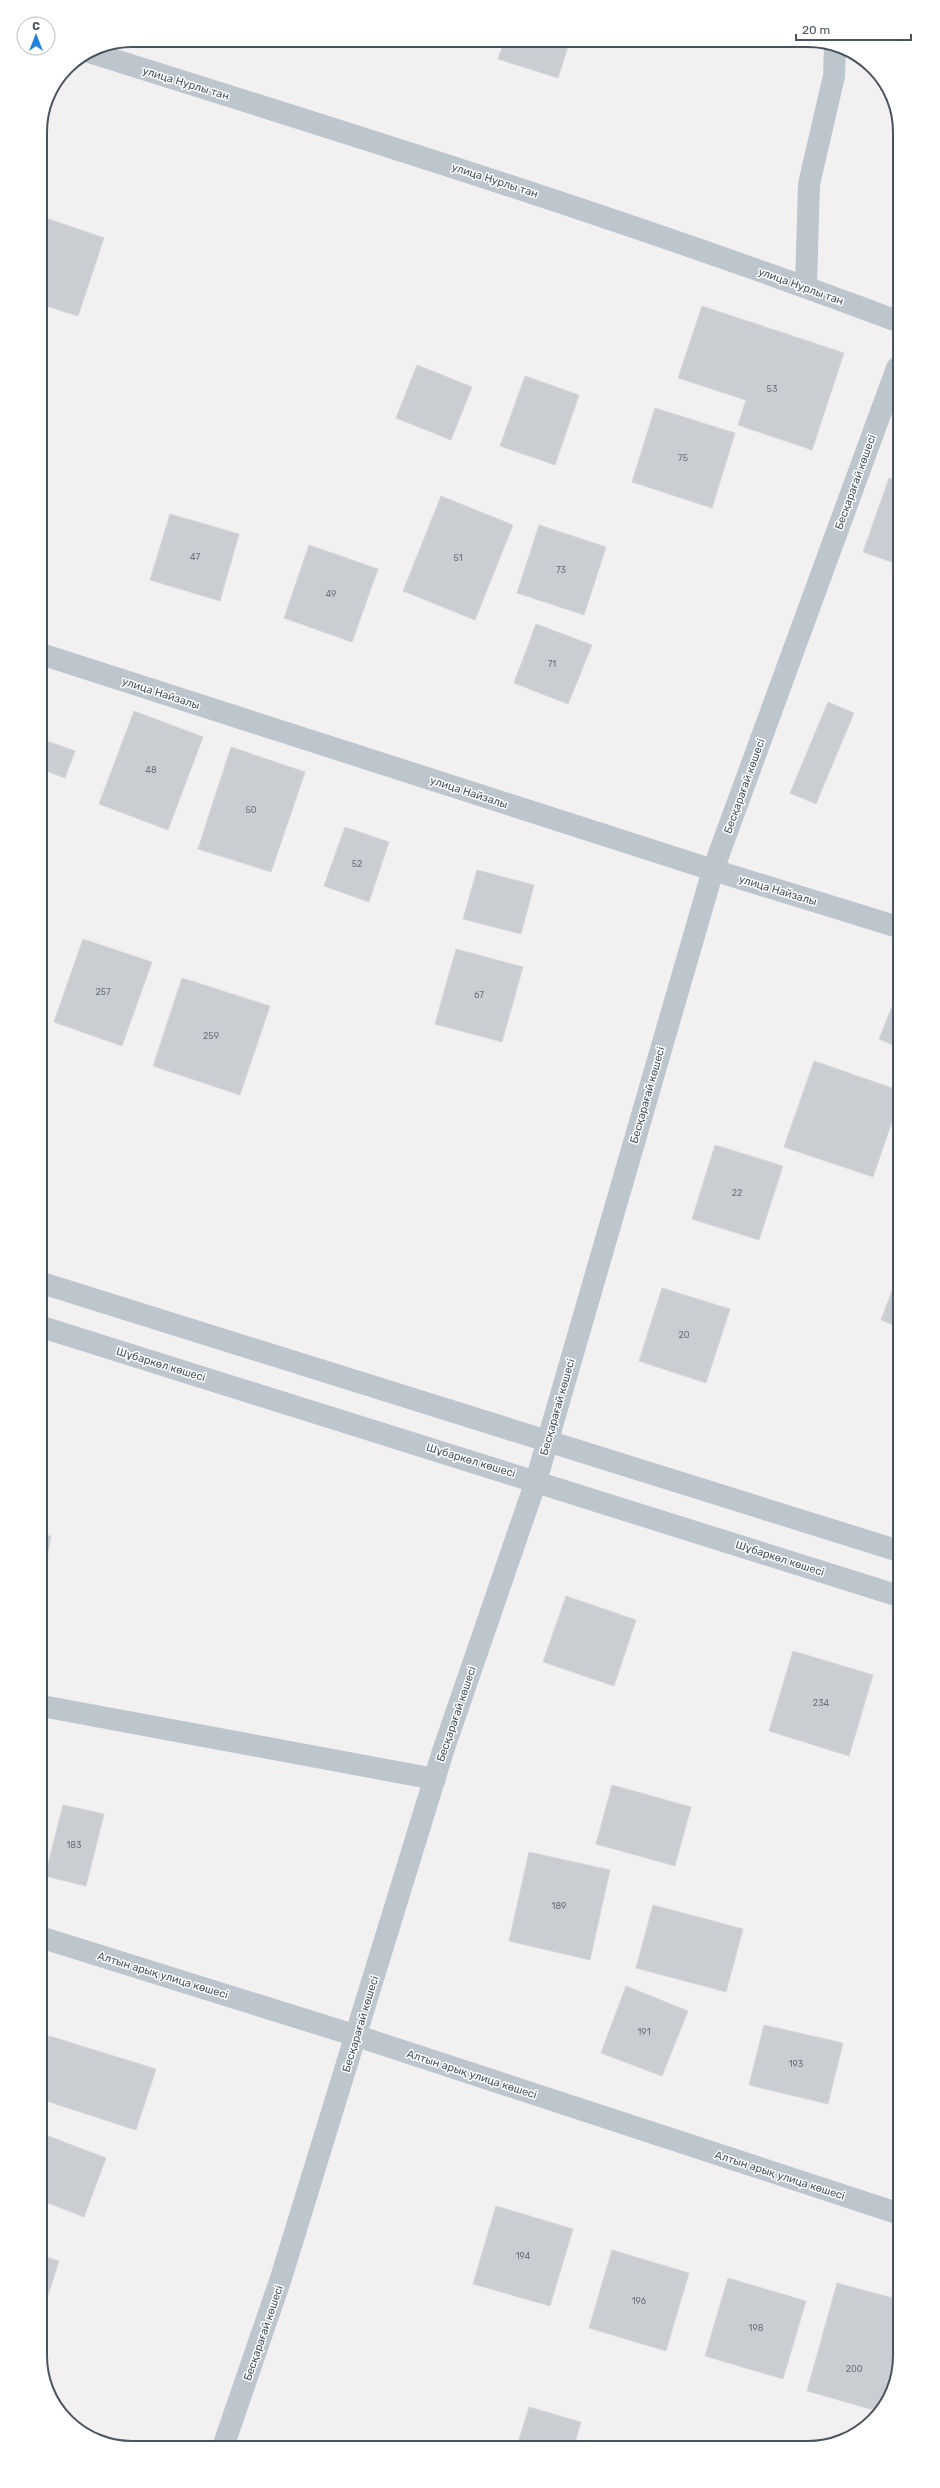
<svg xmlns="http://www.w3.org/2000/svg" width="940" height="2488" font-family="Rubik,sans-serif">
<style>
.building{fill:#caced3;stroke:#d5d7dc}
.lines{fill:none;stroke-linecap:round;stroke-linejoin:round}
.minor{stroke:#bdc6cd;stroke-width:22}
.tertiary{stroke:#bdc6cd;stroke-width:22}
.labels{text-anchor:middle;stroke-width:3;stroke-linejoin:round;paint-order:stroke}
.number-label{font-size:9px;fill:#69737b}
.street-label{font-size:11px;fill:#49555e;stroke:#fff}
.rim{fill:none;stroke:#49555e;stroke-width:2}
</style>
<rect width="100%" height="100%" fill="#f3f0f1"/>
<!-- building -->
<g class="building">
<path d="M505,40h65l-12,38 -60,-19z"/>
<path d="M43,217l61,21 -26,78 -38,-12v-80z"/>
<path d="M702,306l142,47 -32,97 -74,-25 8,-25 -68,-22z"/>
<path d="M417,365l55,22 -21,53 -55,-22z"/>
<path d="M525,376l54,19 -24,70 -55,-19z"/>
<path d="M655,408l80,25 -23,75 -80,-26z"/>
<path d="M889,478l8,3v83l-34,-12z"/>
<path d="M441,496l72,29 -38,95 -72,-29z"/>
<path d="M170,514l69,20 -19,67 -70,-21z"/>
<path d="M539,525l67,22 -22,68 -67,-22z"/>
<path d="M309,545l69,24 -26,73 -68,-24z"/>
<path d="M536,624l56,21 -24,59 -54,-21z"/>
<path d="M828,702l26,11 -38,91 -26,-11z"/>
<path d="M134,711l69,26 -35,93 -69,-26z"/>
<path d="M41,739l34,12 -10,27 -24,-9z"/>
<path d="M231,747l74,25 -34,100 -73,-23z"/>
<path d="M345,827l44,15 -20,60 -45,-16z"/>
<path d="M477,870l57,15 -13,49 -58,-15z"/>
<path d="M83,939l69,23 -30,84 -68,-24z"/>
<path d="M456,949l67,18 -21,75 -67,-18z"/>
<path d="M182,978l88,28 -30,89 -87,-29z"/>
<path d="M897,994h1v53l-19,-8z"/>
<path d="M814,1061l84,29v14l-25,73 -89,-30z"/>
<path d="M715,1145l68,21 -24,74 -67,-21z"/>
<path d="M898,1275l1,52 -18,-7z"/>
<path d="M662,1288l68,21 -24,74 -67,-22z"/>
<path d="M42,1535l9,1 -9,51z"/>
<path d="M566,1596l70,24 -22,66 -71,-24z"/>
<path d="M793,1651l80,24 -24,81 -80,-25z"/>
<path d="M612,1785l79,22 -16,59 -79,-22z"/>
<path d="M63,1805l41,9 -18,72 -41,-10z"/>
<path d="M529,1852l81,18 -20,90 -81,-19z"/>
<path d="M653,1905l90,24 -17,63 -90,-24z"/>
<path d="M626,1986l62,25 -26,65 -61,-23z"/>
<path d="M764,2025l79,18 -15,61 -79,-19z"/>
<path d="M49,2036l107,33 -20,61 -93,-30v-45z"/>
<path d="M43,2134l63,24 -22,59 -41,-16z"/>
<path d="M496,2206l77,23 -23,77 -77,-22z"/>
<path d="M612,2250l77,23 -23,78 -77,-23z"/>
<path d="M43,2256l16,5 -16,50z"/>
<path d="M728,2278l78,23 -23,78 -78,-23z"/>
<path d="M837,2283l63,17v46l-19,66 -74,-21z"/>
<path d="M529,2407l52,15 -7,24h-57z"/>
</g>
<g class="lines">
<!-- minor -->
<g class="minor">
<path d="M89,52c271,85 542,169 808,269"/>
<path d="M806,286l3,-102 25,-108 1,-28"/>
<path d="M41,654l672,216 185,57"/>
<path d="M42,1706l393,73"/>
<path d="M43,1938l314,98 543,178"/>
<path d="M223,2447l58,-169 162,-527 93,-270 177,-611 184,-502"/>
</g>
<!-- tertiary -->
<g class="tertiary">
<path d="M42,1283l857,268"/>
<path d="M42,1327l857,269"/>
</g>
</g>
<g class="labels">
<!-- number labels -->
<g class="number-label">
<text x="772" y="392">53</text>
<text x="683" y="461">75</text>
<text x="195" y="560">47</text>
<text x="458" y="561">51</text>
<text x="561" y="573">73</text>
<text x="331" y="597">49</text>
<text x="552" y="667">71</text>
<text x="151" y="773">48</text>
<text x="251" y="813">50</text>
<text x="357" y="867">52</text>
<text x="103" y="995">257</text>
<text x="479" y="998">67</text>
<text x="211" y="1039">259</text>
<text x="737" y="1196">22</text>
<text x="684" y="1338">20</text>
<text x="821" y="1706">234</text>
<text x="74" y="1848">183</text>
<text x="559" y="1909">189</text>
<text x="644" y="2035">191</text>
<text x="796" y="2067">193</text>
<text x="523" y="2259">194</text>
<text x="639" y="2304">196</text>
<text x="756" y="2331">198</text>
<text x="854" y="2372">200</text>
</g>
<!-- street labels -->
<g class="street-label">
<text transform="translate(186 83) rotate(17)" y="4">улица Нурлы тан</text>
<text transform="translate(495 180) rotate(18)" y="4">улица Нурлы тан</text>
<text transform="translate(801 286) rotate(20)" y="4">улица Нурлы тан</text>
<text transform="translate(855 482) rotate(-70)" y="4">Бесқарағай көшесі</text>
<text transform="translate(161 693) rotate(18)" y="4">улица Найзалы</text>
<text transform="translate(744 786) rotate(-70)" y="4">Бесқарағай көшесі</text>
<text transform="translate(469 792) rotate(18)" y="4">улица Найзалы</text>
<text transform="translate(778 890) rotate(17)" y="4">улица Найзалы</text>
<text transform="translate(647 1095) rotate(-74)" y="4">Бесқарағай көшесі</text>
<text transform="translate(161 1364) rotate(17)" y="4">Шұбаркөл көшесі</text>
<text transform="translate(557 1407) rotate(-74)" y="4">Бесқарағай көшесі</text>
<text transform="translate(471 1460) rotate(17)" y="4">Шұбаркөл көшесі</text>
<text transform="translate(780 1558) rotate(18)" y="4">Шұбаркөл көшесі</text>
<text transform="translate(456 1714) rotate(-71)" y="4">Бесқарағай көшесі</text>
<text transform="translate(163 1975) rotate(17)" y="4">Алтын арық улица көшесі</text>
<text transform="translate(360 2024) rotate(-73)" y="4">Бесқарағай көшесі</text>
<text transform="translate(472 2074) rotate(18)" y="4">Алтын арық улица көшесі</text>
<text transform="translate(780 2175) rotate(18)" y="4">Алтын арық улица көшесі</text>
<text transform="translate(263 2333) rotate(-71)" y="4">Бесқарағай көшесі</text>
</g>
</g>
<!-- crop -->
<path d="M0 0H940V2488H0ZM132 47H808A85 85 0 0 1 893 132V2356A85 85 0 0 1 808 2441H132A85 85 0 0 1 47 2356V132A85 85 0 0 1 132 47Z" fill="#fff" fill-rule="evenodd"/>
<path class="rim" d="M132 47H808A85 85 0 0 1 893 132V2356A85 85 0 0 1 808 2441H132A85 85 0 0 1 47 2356V132A85 85 0 0 1 132 47Z"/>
<!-- north arrow -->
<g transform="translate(36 36)"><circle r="19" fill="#ffffff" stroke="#b6bbbf"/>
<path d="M0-3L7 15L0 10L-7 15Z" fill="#1e82df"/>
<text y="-6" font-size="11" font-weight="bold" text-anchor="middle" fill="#49555e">С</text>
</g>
<!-- scale -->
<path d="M796 34v6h115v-6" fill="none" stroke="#49555e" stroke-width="2"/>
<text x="802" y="34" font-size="12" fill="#49555e" stroke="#ffffff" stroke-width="3" paint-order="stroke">20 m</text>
</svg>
